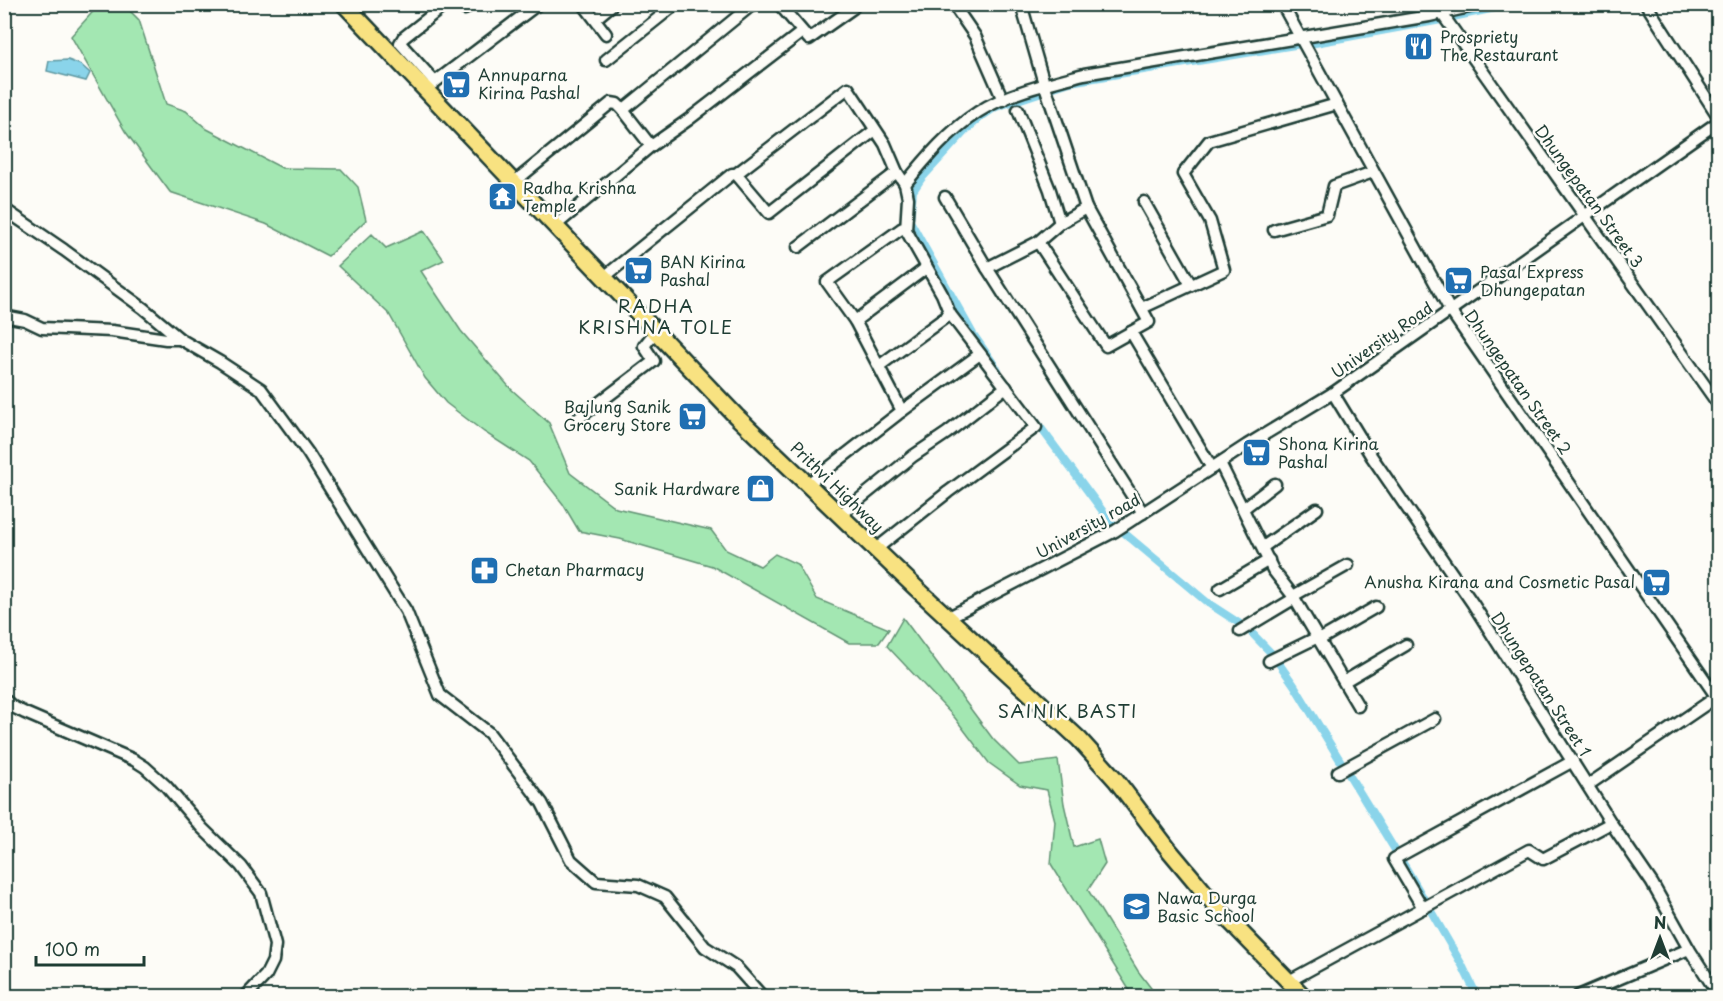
<svg xmlns="http://www.w3.org/2000/svg" width="1723" height="1001" font-family="'Playpen Sans',sans-serif">
<style>
.green{fill:#a3e7b2;stroke:#619273;stroke-width:1.5}
.water{fill:#8ad4ea;stroke:#5f98a1;stroke-width:1.5}
.lines{fill:none;stroke-linecap:round;stroke-linejoin:round}
.canal{stroke:#8ad4ea;stroke-width:8}
.minor-casing{stroke:#1f3d34;stroke-width:15}
.highway-casing{stroke:#1f3d34;stroke-width:20}
.minor{stroke:#fdfcf7;stroke-width:10}
.highway{stroke:#f8e281;stroke-width:15}
.labels{text-anchor:middle;stroke-width:5;stroke-linejoin:round;paint-order:stroke}
.poi-label{font-size:16px;fill:#1f3d34;stroke:#fdfcf7;text-anchor:start}
.street-label{font-size:16px;fill:#1f3d34;stroke:#fdfcf7}
.neighbourhood-label{font-size:18px;letter-spacing:1.5px;fill:#1f3d34;stroke:#fdfcf7}
</style>
<rect width="100%" height="100%" fill="#fdfcf7"/>
<filter id="ink" filterUnits="userSpaceOnUse"><feTurbulence type="fractalNoise" baseFrequency=".0167" numOctaves="2"/><feDisplacementMap in="SourceGraphic" scale="12" xChannelSelector="R" yChannelSelector="G"/><feConvolveMatrix kernelMatrix="1 2 1 2 8 2 1 2 1" color-interpolation-filters="sRGB"/></filter>
<g filter="url(#ink)">
<!-- green -->
<g class="green">
<path d="M99,5h25l15,15 27,84 20,7 21,18 75,39 59,1 17,18 8,33 -38,36 -62,-32 -96,-32 -45,-61 -54,-95z"/>
<path d="M424,231l20,29 -23,11 40,60 50,58 38,34 21,50 46,35 95,22 15,20 34,16 15,-12 22,10 20,35 72,30 -10,14h-30l-137,-77 -92,-27 -41,-8 -16,-27 -34,-43 -45,-29 -38,-29 -21,-25 -36,-64 -51,-48 34,-32 14,14z"/>
<path d="M903,618l90,121 26,26 39,-5 6,44 10,43 24,-8 7,25 -17,26 50,81 19,25h-24l-82,-132 4,-43 -8,-31 -27,-5 -31,-22 -34,-45 -68,-72z"/>
</g>
<!-- water -->
<path class="water" d="M68,60l13,5 9,8 -4,8 -39,-10 2,-10z"/>
<g class="lines">
<!-- canal -->
<g class="canal">
<path d="M1448,18l66,-14"/>
<path d="M1315,43l126,-23"/>
<path d="M1048,89l22,-7 231,-38"/>
<path d="M998,370l-25,-36 -63,-113 3,-30 8,-12 44,-48 16,-14 15,-10 46,-15"/>
<path d="M1035,420l75,101 98,82 40,26 25,26 21,30 112,183 56,97 15,31"/>
</g>
<defs>
<g id="minor">
<path d="M461,4l4,5"/>
<path d="M753,4l-130,106 28,36 37,-26 114,-88"/>
<path d="M779,4l30,35 44,-31"/>
<path d="M953,4l22,32 28,64"/>
<path d="M1021,4l22,76 43,128 63,114 -18,10"/>
<path d="M1282,4l168,306 268,389"/>
<path d="M1435,4l283,400"/>
<path d="M1646,4l72,112"/>
<path d="M584,5l22,29"/>
<path d="M595,19l18,-15"/>
<path d="M606,60l70,-56"/>
<path d="M435,82l-35,-39 3,-5 43,-34"/>
<path d="M426,89l112,-85"/>
<path d="M1018,110l32,80 10,33"/>
<path d="M736,174l33,39 106,-83"/>
<path d="M513,183l98,-80 6,1 6,6"/>
<path d="M905,184c21,-26 45,-54 73,-72 29,-19 72,-29 106,-38l345,-58 54,-12"/>
<path d="M945,197l42,71 156,245"/>
<path d="M1144,202l47,83"/>
<path d="M4,209l60,41 79,58 37,31 40,23 41,27 47,64 98,158 34,84 49,38 53,70 29,57 25,22 42,3 27,12 40,50 31,20 26,29"/>
<path d="M555,226l96,-80"/>
<path d="M1274,230l53,-15 7,-29 39,-14"/>
<path d="M1038,242l68,104 25,-14 81,136"/>
<path d="M798,247l99,-75"/>
<path d="M987,268l51,-26 22,-19 26,-15"/>
<path d="M603,278l129,-104h4l112,-86 37,56 12,28 8,12 3,14 -2,32 -3,-2 -2,1 -74,53 28,39 47,90"/>
<path d="M1142,308l82,-38 -14,-49 -27,-47 26,-33 128,-37"/>
<path d="M4,316l21,4 17,8 70,3 54,8h14"/>
<path d="M855,321l71,-53"/>
<path d="M879,366l71,-52"/>
<path d="M1333,393l39,64 101,147 138,219 41,60 37,66 29,45"/>
<path d="M579,418l75,-57 -10,-15 11,-14"/>
<path d="M1220,463l53,107 20,26 65,110"/>
<path d="M808,484l90,-70 82,-60"/>
<path d="M1244,508l31,-24"/>
<path d="M840,515l73,-59 34,-23 59,-46"/>
<path d="M1263,547l54,-38"/>
<path d="M876,549l72,-57 88,-65 -86,-113 -8,-20 -36,-64"/>
<path d="M1220,589l49,-29"/>
<path d="M1293,596l55,-31"/>
<path d="M949,617l166,-86 132,-86 86,-52 385,-271"/>
<path d="M1240,631l55,-33"/>
<path d="M1319,640l57,-33"/>
<path d="M1269,661l49,-24"/>
<path d="M1345,681l61,-36"/>
<path d="M4,699l9,8 12,6 109,47 11,7 21,19 36,42 39,38 20,27 14,52 -2,16 -7,14 -20,21"/>
<path d="M1338,772l97,-53"/>
<path d="M1588,785l130,-89"/>
<path d="M1423,908l106,-58 14,9 68,-36"/>
<path d="M1289,981l134,-73 -29,-49 179,-98"/>
<path d="M1578,996l111,-47"/>
</g>
<path id="highway" d="M344,4l392,412 179,171 164,152 37,41 53,70 51,61 83,85"/>
</defs>
<!-- minor casing -->
<use href="#minor" class="minor-casing"/>
<!-- highway casing -->
<use href="#highway" class="highway-casing"/>
<!-- minor -->
<use href="#minor" class="minor"/>
<!-- highway -->
<use href="#highway" class="highway"/>
</g>
</g>
<!-- icons -->
<defs>
<symbol id="restaurant-square" viewBox="-11 -11 22 22"><rect x="-9" y="-9" width="18" height="18" rx="4" fill="#1f6fb2" stroke="#fdfcf7"/><path d="M-5-6h1v4h1v-4h1v4h1v-4h1v5L-1.5 .5V6h-2V.5L-5-1ZM5-6V6H3V1.5H1.5Q1.5-4 5-6Z" fill="#fff"/></symbol>
<symbol id="supermarket-square" viewBox="-11 -11 22 22"><rect x="-9" y="-9" width="18" height="18" rx="4" fill="#1f6fb2" stroke="#fdfcf7"/><path d="M-6-5.5h2.5l.6 2H6L4.5 2H-2.5L-4.4-4H-6ZM-1.5 3.2a1.3 1.3 0 1 0 .1 0ZM3 3.2a1.3 1.3 0 1 0 .1 0Z" fill="#fff"/></symbol>
<symbol id="temple-square" viewBox="-11 -11 22 22"><rect x="-9" y="-9" width="18" height="18" rx="4" fill="#1f6fb2" stroke="#fdfcf7"/><path d="M0-6L5-2H3V0L6.5 2.5H4V6H1.5V3h-3V6H-4V2.5H-6.5L-3 0V-2H-5Z" fill="#fff"/></symbol>
<symbol id="shop-square" viewBox="-11 -11 22 22"><rect x="-9" y="-9" width="18" height="18" rx="4" fill="#1f6fb2" stroke="#fdfcf7"/><path d="M-5-2.5h2.3a2.7 3.5 0 0 1 5.4 0H5L5.5 6h-11ZM-1.5-2.5h3a1.5 2.3 0 0 0-3 0Z" fill="#fff"/></symbol>
<symbol id="pharmacy-square" viewBox="-11 -11 22 22"><rect x="-9" y="-9" width="18" height="18" rx="4" fill="#1f6fb2" stroke="#fdfcf7"/><path d="M-2-6h4v4h4v4h-4v4h-4v-4h-4v-4h4Z" fill="#fff"/></symbol>
<symbol id="school-square" viewBox="-11 -11 22 22"><rect x="-9" y="-9" width="18" height="18" rx="4" fill="#1f6fb2" stroke="#fdfcf7"/><path d="M0-5L7-2L0 1L-7-2ZM-4 1L0 2.5L4 1V4Q0 6-4 4Z" fill="#fff"/></symbol>
</defs>
<g fill-rule="evenodd">
<use href="#restaurant-square" x="1402" y="30" width="33" height="33"/>
<use href="#supermarket-square" x="440" y="68" width="33" height="33"/>
<use href="#temple-square" x="486" y="180" width="33" height="33"/>
<use href="#supermarket-square" x="622" y="254" width="33" height="33"/>
<use href="#supermarket-square" x="1442" y="264" width="33" height="33"/>
<use href="#supermarket-square" x="676" y="400" width="33" height="33"/>
<use href="#supermarket-square" x="1240" y="436" width="33" height="33"/>
<use href="#shop-square" x="744" y="472" width="33" height="33"/>
<use href="#pharmacy-square" x="468" y="554" width="33" height="33"/>
<use href="#supermarket-square" x="1640" y="566" width="33" height="33"/>
<use href="#school-square" x="1120" y="890" width="33" height="33"/>
</g>
<g class="labels">
<!-- poi labels -->
<g class="poi-label">
<text x="1440" y="43">Prospriety<tspan x="1440" dy="18">The Restaurant</tspan></text>
<text x="478" y="81">Annuparna<tspan x="478" dy="18">Kirina Pashal</tspan></text>
<text x="523" y="194">Radha Krishna<tspan x="523" dy="18">Temple</tspan></text>
<text x="660" y="268">BAN Kirina<tspan x="660" dy="18">Pashal</tspan></text>
<text x="1480" y="278">Pasal Express<tspan x="1480" dy="18">Dhungepatan</tspan></text>
<text x="671" y="413" text-anchor="end">Bajlung Sanik<tspan x="671" dy="18">Grocery Store</tspan></text>
<text x="1278" y="450">Shona Kirina<tspan x="1278" dy="18">Pashal</tspan></text>
<text x="740" y="495" text-anchor="end">Sanik Hardware</text>
<text x="505" y="576">Chetan Pharmacy</text>
<text x="1635" y="588" text-anchor="end">Anusha Kirana and Cosmetic Pasal</text>
<text x="1157" y="904">Nawa Durga<tspan x="1157" dy="18">Basic School</tspan></text>
</g>
<!-- street labels -->
<g class="street-label">
<text transform="translate(1589 196) rotate(54)" y="6">Dhungepatan Street 3</text>
<text transform="translate(1382 340) rotate(-35)" y="6">University Road</text>
<text transform="translate(1518 382) rotate(55)" y="6">Dhungepatan Street 2</text>
<text transform="translate(837 487) rotate(44)" y="6">Prithvi Highway</text>
<text transform="translate(1088 526) rotate(-29)" y="6">University road</text>
<text transform="translate(1541 684) rotate(57)" y="6">Dhungepatan Street 1</text>
</g>
<!-- neighbourhood labels -->
<g class="neighbourhood-label">
<text x="656" y="313">RADHA<tspan x="656" dy="21">KRISHNA TOLE</tspan></text>
<text x="1068" y="718">SAINIK BASTI</text>
</g>
</g>
<!-- margin -->
<rect width="1723" height="1001" fill="none" stroke="#fdfcf7" stroke-width="24"/>
<rect x="12" y="12" width="1699" height="977" fill="none" stroke="#1f3d34" stroke-width="2" filter="url(#ink)"/>
<!-- north arrow -->
<g transform="translate(1660 938)" stroke="#fdfcf7" stroke-width="4.5" paint-order="stroke">
<path d="M0-4.5L10 22L0 15L-10 22Z" fill="#1f3d34"/>
<text y="-9" font-size="16" font-weight="bold" text-anchor="middle" fill="#1f3d34">N</text>
</g>
<!-- scale -->
<path d="M36 956v9h108v-9" fill="none" stroke="#1f3d34" stroke-width="3"/>
<text x="45" y="956" font-size="18" fill="#1f3d34" stroke="#fdfcf7" stroke-width="4.5" paint-order="stroke">100 m</text>
</svg>
